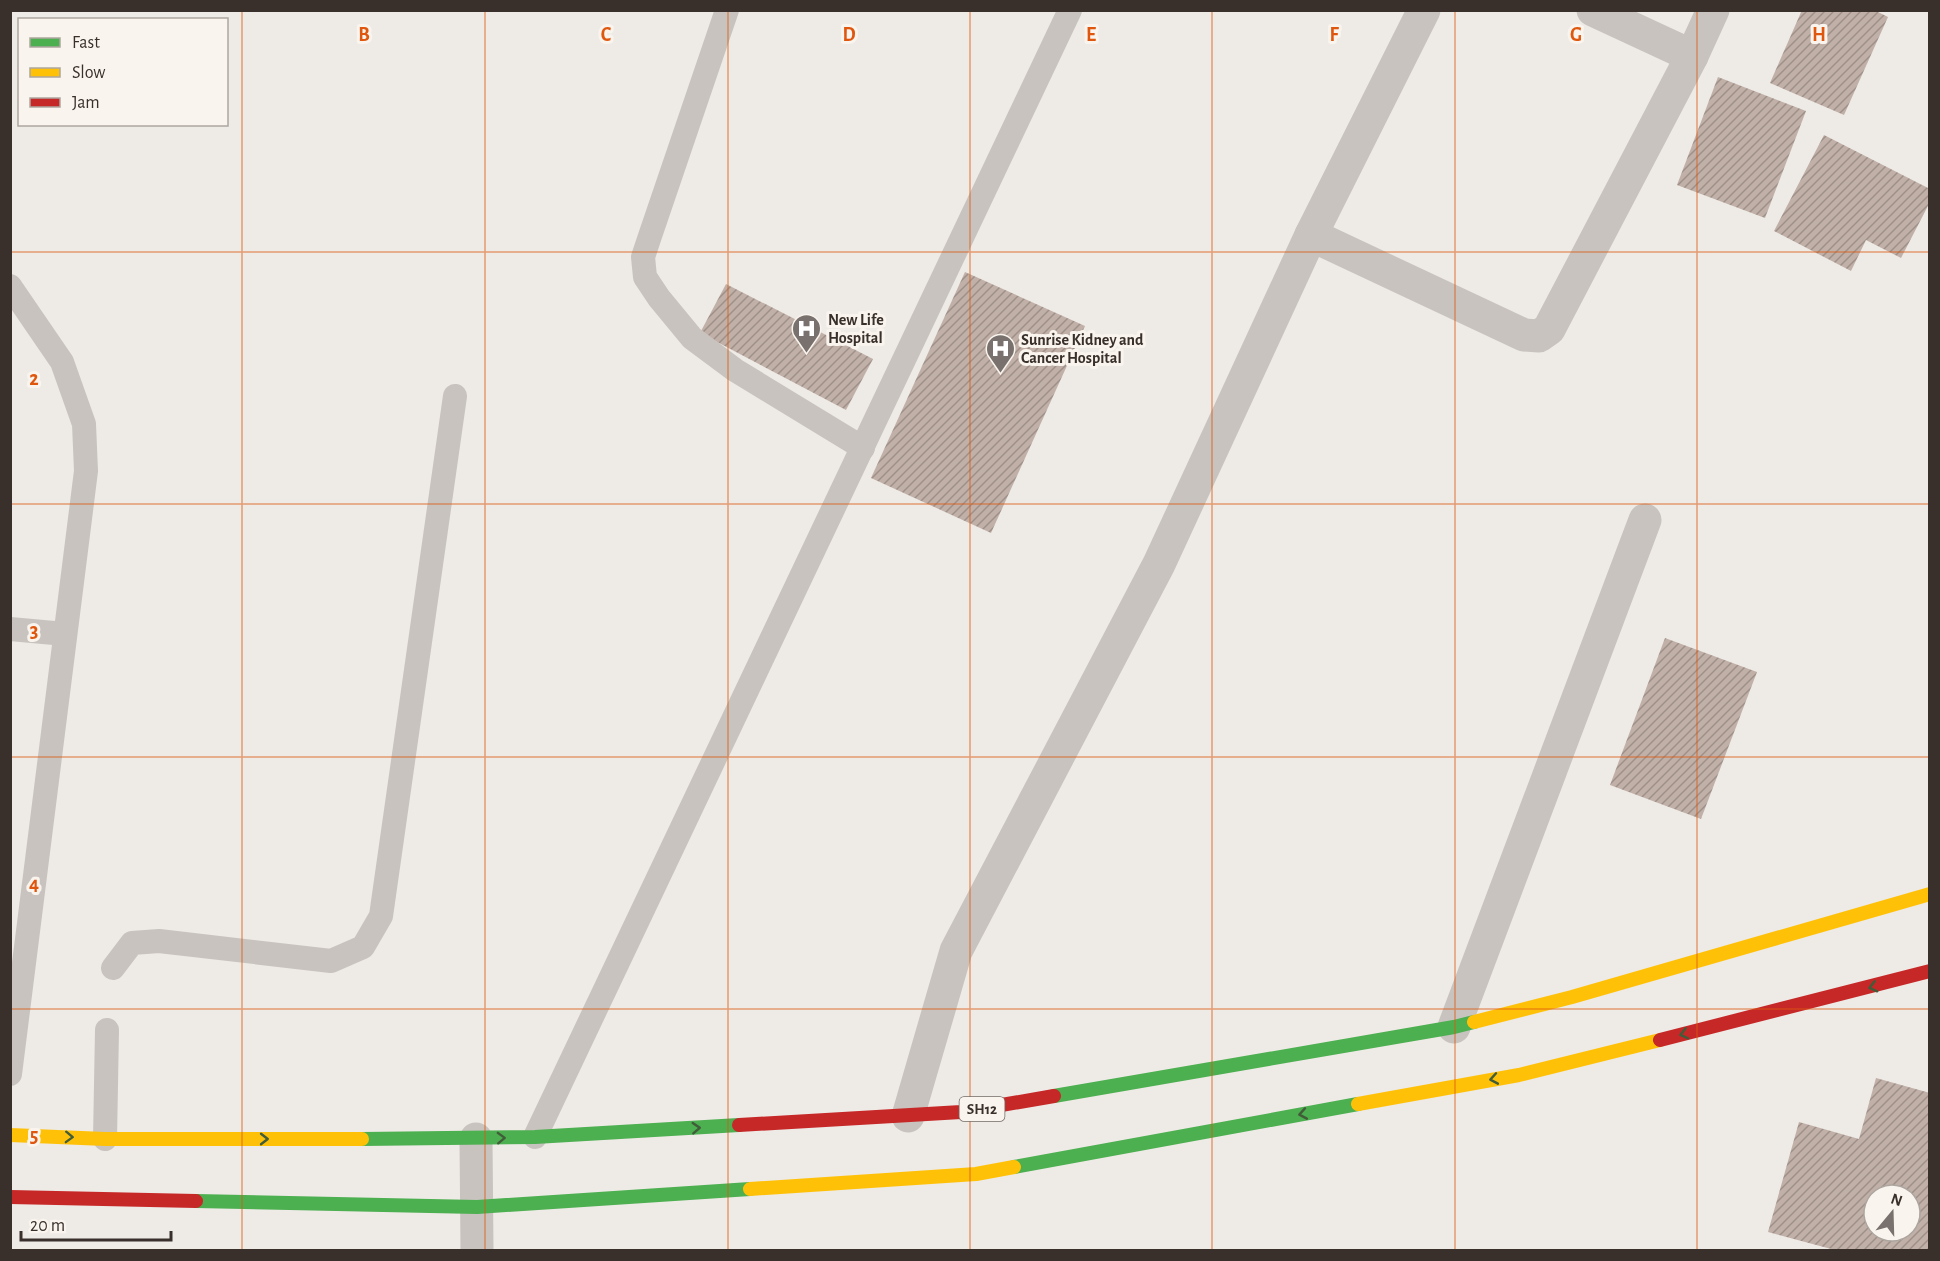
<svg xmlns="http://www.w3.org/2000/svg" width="1940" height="1261" font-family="'Alegreya Sans',sans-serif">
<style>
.building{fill:url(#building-hatch);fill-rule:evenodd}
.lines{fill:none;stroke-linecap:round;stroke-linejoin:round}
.lane{stroke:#c8c3be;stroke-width:24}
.street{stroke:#c8c3be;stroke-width:33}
.fast{stroke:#4caf50;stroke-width:14}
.slow{stroke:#ffc107;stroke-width:14}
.jam{stroke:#c62828;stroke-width:14}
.oneway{stroke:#405c39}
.grid{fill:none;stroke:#df570e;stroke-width:1.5;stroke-opacity:0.55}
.labels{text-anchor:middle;stroke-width:6;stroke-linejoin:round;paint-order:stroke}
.shield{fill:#faf4ee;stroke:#736b66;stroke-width:1.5}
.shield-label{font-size:15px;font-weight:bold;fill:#39302c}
.poi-label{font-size:16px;font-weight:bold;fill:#39302c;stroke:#faf4ee;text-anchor:start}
.grid-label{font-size:20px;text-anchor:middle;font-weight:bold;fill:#df570e;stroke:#faf4ee;stroke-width:6;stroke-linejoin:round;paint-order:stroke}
</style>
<defs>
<pattern id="building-hatch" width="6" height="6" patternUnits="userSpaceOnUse" patternTransform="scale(1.5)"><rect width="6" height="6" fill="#c1b0a8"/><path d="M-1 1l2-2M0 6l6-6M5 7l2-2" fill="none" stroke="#9e9089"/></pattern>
</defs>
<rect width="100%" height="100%" fill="#eeeae6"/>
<!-- building -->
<g class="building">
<path d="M1802,10h72l14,7 -44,98 -74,-32z"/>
<path d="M1718,77l88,34 -41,107 -88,-33z"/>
<path d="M1824,135l106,54v13l-29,56 -35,-18 -15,31 -77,-40z"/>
<path d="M965,272l120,54 -94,207 -120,-55z"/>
<path d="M726,284l147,75 -27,51 -146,-77z"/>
<path d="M1665,638l92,34 -56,147 -91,-34z"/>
<path d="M1876,1078l54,15v157h-95l-67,-18 31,-110 60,17zM1874,1195h36v36h-36z"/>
</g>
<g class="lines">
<!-- lane -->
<g class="lane">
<path d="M727,10l-77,226 -7,21 2,20 14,21 33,40 43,32 128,78"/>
<path d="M10,286l52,76 22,62 2,47 -76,603"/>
<path d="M10,629l55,5"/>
<path d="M113,968l19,-25 27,-2 172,20 32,-14 18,-31 74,-520"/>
<path d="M535,1137l535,-1127"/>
<path d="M105,1139l2,-109"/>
</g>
<!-- street -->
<g class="street">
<path d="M1593,10l99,46"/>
<path d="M1311,235l213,100 15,1 10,-7 143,-273 21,-46"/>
<path d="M1454,1027l191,-507"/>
<path d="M908,1116l48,-165 203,-387 152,-329 113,-225"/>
<path d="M476,1139l1,111"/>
</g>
<!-- fast -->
<g class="fast">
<path d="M1054,1096l400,-69 20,-5"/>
<path d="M362,1139l173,-2 204,-12"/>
<path d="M1014,1167l344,-63"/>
<path d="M196,1201l281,6 273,-18"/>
</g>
<!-- slow -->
<g class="slow">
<path d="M1474,1022l98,-25 358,-103"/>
<path d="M1358,1104l161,-29 141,-35"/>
<path d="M10,1135l95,4h257"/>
<path d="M750,1189l226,-15 38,-7"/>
</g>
<!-- jam -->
<g class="jam">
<path d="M1660,1040l270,-69"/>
<path d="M739,1125l222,-13 93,-16"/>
<path d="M10,1197l186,4"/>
</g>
</g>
<!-- one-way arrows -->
<defs><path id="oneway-chevron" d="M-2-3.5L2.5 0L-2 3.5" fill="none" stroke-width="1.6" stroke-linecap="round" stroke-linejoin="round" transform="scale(1.5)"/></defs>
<g class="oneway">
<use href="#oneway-chevron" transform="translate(1873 987) rotate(166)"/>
<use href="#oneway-chevron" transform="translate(1684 1034) rotate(166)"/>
<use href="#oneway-chevron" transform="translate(1494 1079) rotate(170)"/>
<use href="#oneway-chevron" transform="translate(1303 1114) rotate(170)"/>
<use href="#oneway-chevron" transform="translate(696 1128) rotate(-3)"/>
<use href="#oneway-chevron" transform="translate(69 1137) rotate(2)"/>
<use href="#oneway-chevron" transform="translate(501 1138) rotate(-2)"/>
<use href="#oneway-chevron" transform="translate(264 1139)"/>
</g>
<!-- grid -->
<path class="grid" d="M242,10v1240M485,10v1240M728,10v1240M970,10v1240M1212,10v1240M1455,10v1240M1697,10v1240M10,252h1920M10,504h1920M10,757h1920M10,1009h1920"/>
<!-- icons -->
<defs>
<symbol id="hospital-pin" viewBox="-11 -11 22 30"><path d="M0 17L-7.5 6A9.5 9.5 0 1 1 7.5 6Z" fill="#78716d" stroke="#faf4ee"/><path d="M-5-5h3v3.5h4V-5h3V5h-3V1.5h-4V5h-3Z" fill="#fff"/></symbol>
</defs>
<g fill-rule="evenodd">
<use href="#hospital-pin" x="790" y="312" width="33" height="45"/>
<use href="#hospital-pin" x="984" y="332" width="33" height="45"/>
</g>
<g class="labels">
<!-- shield labels -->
<rect class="shield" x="959.5" y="1097" width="45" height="24" rx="4.5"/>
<g class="shield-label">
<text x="982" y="1114">SH12</text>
</g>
<!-- poi labels -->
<g class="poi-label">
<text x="828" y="325">New Life<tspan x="828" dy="18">Hospital</tspan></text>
<text x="1021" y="345">Sunrise Kidney and<tspan x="1021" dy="18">Cancer Hospital</tspan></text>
</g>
</g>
<g class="grid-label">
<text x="364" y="41">B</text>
<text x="606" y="41">C</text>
<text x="849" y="41">D</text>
<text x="1091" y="41">E</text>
<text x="1334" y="41">F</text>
<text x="1576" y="41">G</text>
<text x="1819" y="41">H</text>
<text x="34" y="385">2</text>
<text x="34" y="637">3</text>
<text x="34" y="890">4</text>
<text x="34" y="1142">5</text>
</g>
<!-- border -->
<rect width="1940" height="1261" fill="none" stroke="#39302c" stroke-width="24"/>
<!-- legend -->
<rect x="18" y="18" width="210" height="108" fill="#faf4ee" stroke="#ada6a0" stroke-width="1.5"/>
<rect x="30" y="38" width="30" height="9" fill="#4caf50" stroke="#ada6a0" stroke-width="1.5"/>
<text x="72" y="48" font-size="18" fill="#39302c">Fast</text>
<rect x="30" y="68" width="30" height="9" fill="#ffc107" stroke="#ada6a0" stroke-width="1.5"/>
<text x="72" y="78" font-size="18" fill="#39302c">Slow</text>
<rect x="30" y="98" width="30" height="9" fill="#c62828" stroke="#ada6a0" stroke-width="1.5"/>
<text x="72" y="108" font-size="18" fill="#39302c">Jam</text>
<!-- north arrow -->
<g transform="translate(1892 1213) rotate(19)"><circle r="28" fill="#faf4ee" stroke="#ada6a0" stroke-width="1.5"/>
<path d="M0-4.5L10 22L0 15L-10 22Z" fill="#78716d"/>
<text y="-9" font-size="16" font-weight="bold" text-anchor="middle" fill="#39302c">N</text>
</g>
<!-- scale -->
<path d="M21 1231v9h150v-9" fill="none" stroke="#39302c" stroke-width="3"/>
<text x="30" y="1231" font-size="18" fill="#39302c" stroke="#faf4ee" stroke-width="4.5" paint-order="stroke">20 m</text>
</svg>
